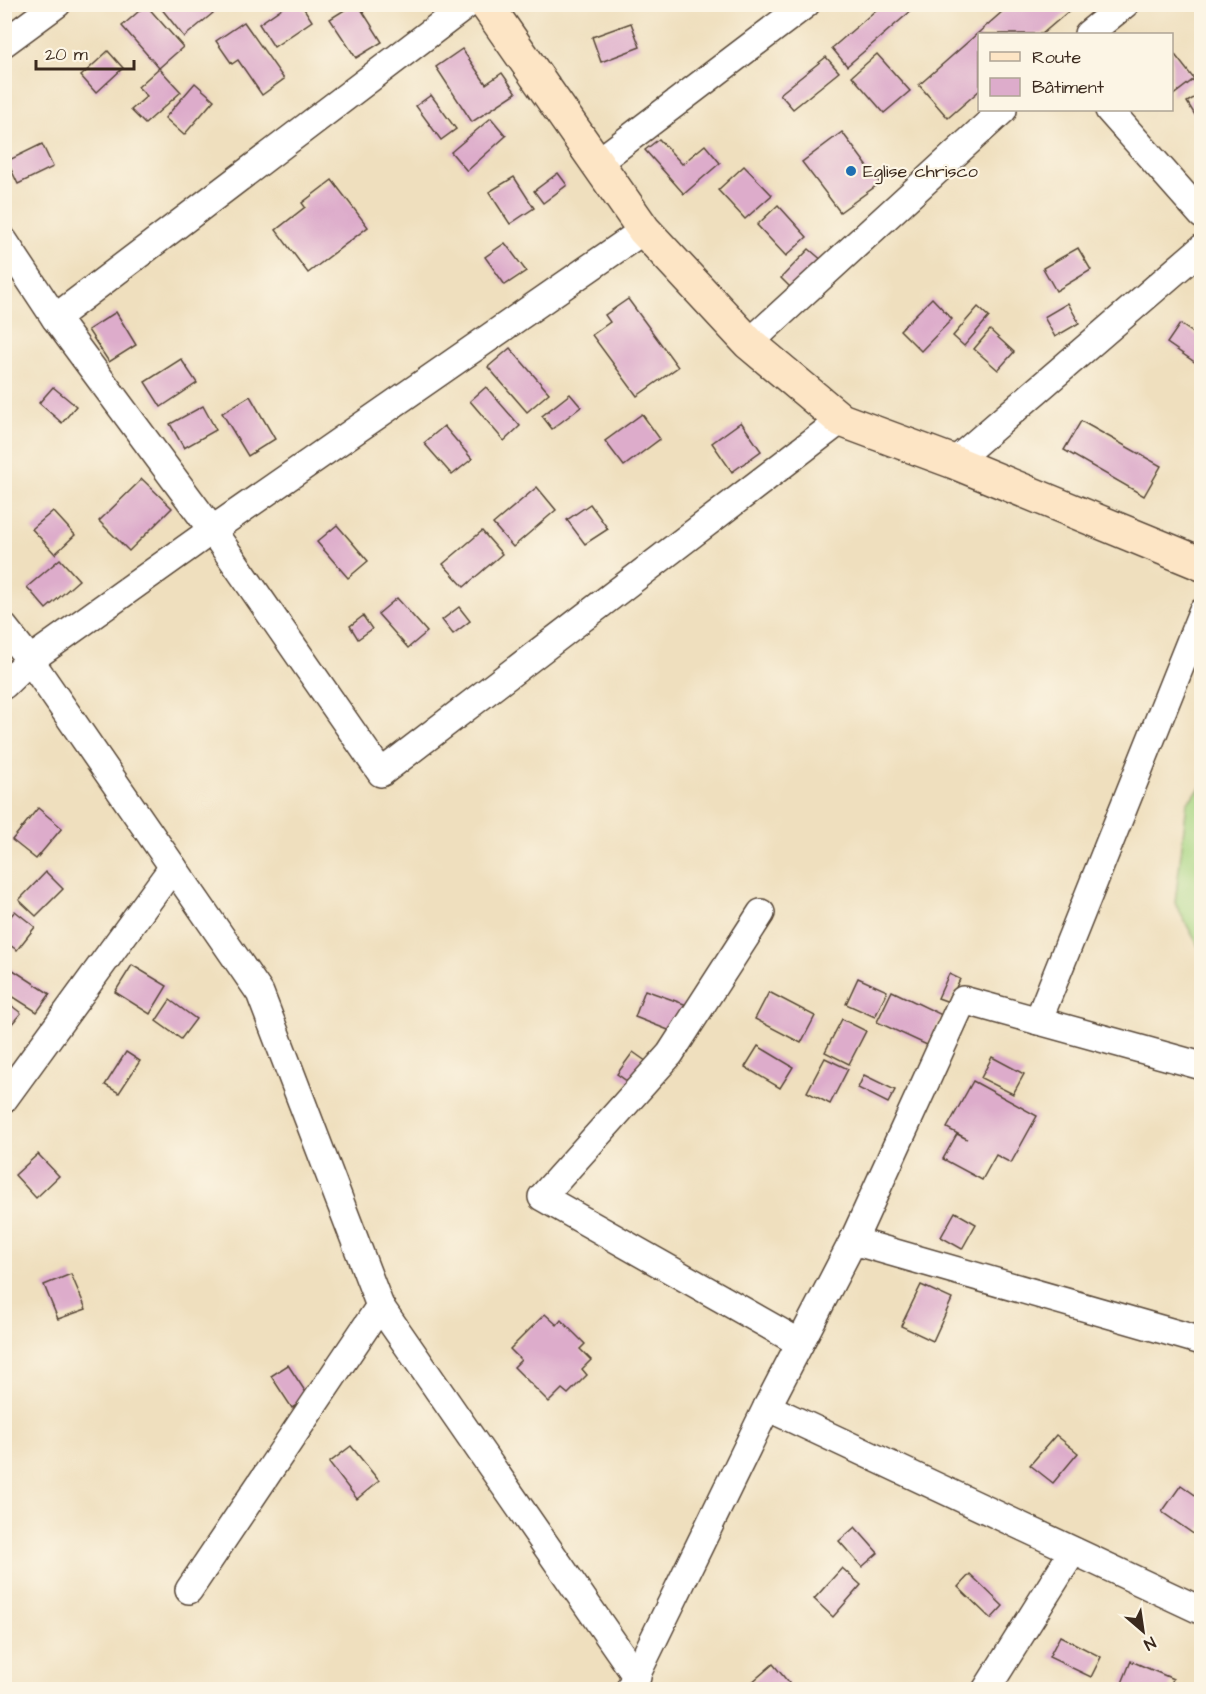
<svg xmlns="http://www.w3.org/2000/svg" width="1206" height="1694" font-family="'Architects Daughter',sans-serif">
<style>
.green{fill:#a8d683;stroke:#728050;stroke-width:1.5}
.building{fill:#ddaccb}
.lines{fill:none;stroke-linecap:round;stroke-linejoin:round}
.street-casing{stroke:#564536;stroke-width:30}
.secondary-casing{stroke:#564536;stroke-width:36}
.street{stroke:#fff;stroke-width:27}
.secondary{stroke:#fde5c5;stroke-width:33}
.poi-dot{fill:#1f6fb2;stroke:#fcf5e5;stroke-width:2}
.labels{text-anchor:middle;stroke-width:4.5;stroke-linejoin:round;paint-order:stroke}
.poi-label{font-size:18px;fill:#3b2a1e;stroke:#fcf5e5;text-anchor:start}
</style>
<rect width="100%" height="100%" fill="#fcf5e5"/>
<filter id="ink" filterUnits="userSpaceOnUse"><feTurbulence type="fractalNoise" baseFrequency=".0167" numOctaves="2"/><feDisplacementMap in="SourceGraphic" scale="12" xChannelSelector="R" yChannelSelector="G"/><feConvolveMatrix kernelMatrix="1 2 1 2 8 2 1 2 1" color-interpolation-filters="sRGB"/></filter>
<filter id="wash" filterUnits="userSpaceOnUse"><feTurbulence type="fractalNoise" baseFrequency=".008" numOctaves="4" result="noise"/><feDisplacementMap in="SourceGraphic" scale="24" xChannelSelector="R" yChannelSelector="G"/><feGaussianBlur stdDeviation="1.35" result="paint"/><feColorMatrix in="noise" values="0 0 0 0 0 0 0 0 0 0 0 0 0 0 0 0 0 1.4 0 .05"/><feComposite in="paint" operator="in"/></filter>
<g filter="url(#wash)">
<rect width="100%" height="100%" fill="#efdfbe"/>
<!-- green -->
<path class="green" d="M1201,787v164l-26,-48 12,-100z"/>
<g id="blocks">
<!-- building -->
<g class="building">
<path d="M166,4h48l4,5 -34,28 -23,-29z"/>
<path d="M288,4h13l11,17 -38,26 -15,-23z"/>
<path d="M354,4h4l24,38 -26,16 -26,-39z"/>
<path d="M883,4h36l-72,62 -15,-18z"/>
<path d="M1011,4h66l-35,30h-62v56l-32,28 -29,-33z"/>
<path d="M146,5l37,42 -24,21 -37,-42z"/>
<path d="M244,22l40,57 -22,16 -24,-35 -6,4 -16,-23z"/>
<path d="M631,23l9,24 -39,15 -9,-25z"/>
<path d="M462,49l24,35 16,-11 14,20 -44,29 -36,-55z"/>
<path d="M108,51l15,17 -27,25 -15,-17z"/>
<path d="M1172,51l22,28 -22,17z"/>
<path d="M877,54l33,37 -26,22 -32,-37z"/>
<path d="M826,57l13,15 -46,37 -13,-15z"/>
<path d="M159,68l22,24 -36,32 -14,-14 16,-14 -9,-9z"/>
<path d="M195,83l19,17 -30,35 -19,-17z"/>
<path d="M1202,93v18l-7,4 -8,-13z"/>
<path d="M431,95l25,34 -15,11 -25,-34z"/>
<path d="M491,118l15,18 -39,35 -16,-19z"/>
<path d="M842,132l38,51 -40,29 -38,-50z"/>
<path d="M659,139l23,25 23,-19 15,18 -36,31 -39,-44z"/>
<path d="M42,144l11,23 -35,17 -11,-23z"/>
<path d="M744,166l28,29 -27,24 -27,-29z"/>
<path d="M558,173l9,12 -24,18 -9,-12z"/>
<path d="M514,177l20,31 -24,16 -21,-32z"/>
<path d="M332,180l36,47 -60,46 -32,-43 29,-23 -3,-4z"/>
<path d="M778,205l29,32 -21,19 -29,-31z"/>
<path d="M505,243l21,28 -21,14 -20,-28z"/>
<path d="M1078,248l13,22 -35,21 -13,-23z"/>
<path d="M809,249l15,13 -28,31 -15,-15z"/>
<path d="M932,298l20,21 -31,32 -21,-21z"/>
<path d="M628,299l50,68 -41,29 -45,-61 18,-13 -5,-7z"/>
<path d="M1068,303l11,20 -24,14 -11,-20z"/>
<path d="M978,307l11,10 -25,29 -11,-10z"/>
<path d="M116,312l20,33 -27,17 -21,-32z"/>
<path d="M1180,324l22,15v28l-35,-24z"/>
<path d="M990,330l24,22 -16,18 -24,-21z"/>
<path d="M510,348l39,45 -22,19 -39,-45z"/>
<path d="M181,359l16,24 -36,24 -16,-25z"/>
<path d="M53,387l23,19 -14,17 -23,-20z"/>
<path d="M486,387l34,39 -16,15 -34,-40z"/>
<path d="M570,394l11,13 -29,22 -10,-13z"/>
<path d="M250,396l25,43 -27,17 -26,-43z"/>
<path d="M203,406l13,24 -32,18 -14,-24z"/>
<path d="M642,414l18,25 -36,27 -19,-25z"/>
<path d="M1081,421l80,45 -17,30 -80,-46z"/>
<path d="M741,422l20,29 -29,21 -20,-29z"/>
<path d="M444,426l28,33 -20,16 -28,-32z"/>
<path d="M142,479l30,29 -43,43 -30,-30z"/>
<path d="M537,487l19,23 -43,37 -20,-23z"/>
<path d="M590,504l18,25 -23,15 -18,-24z"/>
<path d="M53,511l22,24 -20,19 -23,-25z"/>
<path d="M337,525l31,36 -20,17 -31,-36z"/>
<path d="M482,531l20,23 -38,33 -21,-23z"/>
<path d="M60,559l19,21 -33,29 -19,-22z"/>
<path d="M397,598l30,34 -19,16 -30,-34z"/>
<path d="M459,607l11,14 -17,13 -11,-14z"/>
<path d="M363,616l9,13 -14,10 -8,-13z"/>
<path d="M38,808l24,20 -26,31 -24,-19z"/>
<path d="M46,872l17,17 -27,27 -17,-16z"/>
<path d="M15,911l20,16 -18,23 -13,-9v-17z"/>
<path d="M4,964l46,30 -13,18 -33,-21z"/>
<path d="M132,965l35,21 -17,28 -35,-22z"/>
<path d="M949,974l11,5 -11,23 -11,-4z"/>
<path d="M858,978l29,13 -12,26 -29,-13z"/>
<path d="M645,990l42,15 -11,28 -41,-16z"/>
<path d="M892,991l50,24 -15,30 -50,-23z"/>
<path d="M769,992l46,24 -14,27 -46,-24z"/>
<path d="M4,1000l17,13 -17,20z"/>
<path d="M170,1000l26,19 -15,20 -25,-18z"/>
<path d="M842,1019l24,12 -17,33 -24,-12z"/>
<path d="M758,1046l35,21 -13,21 -35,-21z"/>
<path d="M126,1052l14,9 -21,32 -14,-8z"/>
<path d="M633,1052l31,22 -16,22 -31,-22z"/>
<path d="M992,1057l32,17 -11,20 -32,-16z"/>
<path d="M825,1058l23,11 -18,35 -23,-12z"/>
<path d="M864,1075l31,15 -7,13 -30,-15z"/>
<path d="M973,1081l64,35 -26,47 -15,-8 -14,25 -39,-21 14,-25 10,5 -20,-11z"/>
<path d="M38,1154l21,22 -23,22 -21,-23z"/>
<path d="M955,1212l21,12 -14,25 -21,-12z"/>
<path d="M71,1274l15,35 -28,10 -14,-34z"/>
<path d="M921,1285l31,14 -19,42 -32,-15z"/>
<path d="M545,1314l12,11 4,-5 24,24 -5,5 11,11 -9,9 5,6 -19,19 -6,-5 -13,13 -35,-35 7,-7 -11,-11z"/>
<path d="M288,1365l21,32 -17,11 -21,-32z"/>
<path d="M1056,1435l22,18 -25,30 -23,-18z"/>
<path d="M351,1446l28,35 -22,18 -28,-36z"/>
<path d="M1181,1485l21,15v27l-7,8 -33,-23z"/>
<path d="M855,1527l23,26 -16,14 -23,-26z"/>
<path d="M842,1568l19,17 -28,32 -19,-18z"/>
<path d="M970,1574l33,32 -12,13 -33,-32z"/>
<path d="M1060,1636l41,21 -10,20 -42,-20z"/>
<path d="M1131,1661l42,18 -5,11h-31l-15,-7z"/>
<path d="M773,1664l16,19 -7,7h-39z"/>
</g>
</g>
</g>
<g filter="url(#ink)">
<use href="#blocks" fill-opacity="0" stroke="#564536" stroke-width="1.5"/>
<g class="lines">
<defs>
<g id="street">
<path d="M1088,34l37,-30"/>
<path d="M4,43l53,-39"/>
<path d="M1109,110l93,105"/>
<path d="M597,163l209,-159"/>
<path d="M4,241l51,77 157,212 169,243 460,-353"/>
<path d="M55,318l413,-314"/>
<path d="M749,343l254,-233"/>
<path d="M954,462l248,-214"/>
<path d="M4,627l26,33 230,333 120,313 257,371"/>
<path d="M4,685l26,-25 182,-130 432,-300"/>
<path d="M761,913l-91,141 -128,143 258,146"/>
<path d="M1038,1021l164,-409"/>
<path d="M4,1099l169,-232"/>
<path d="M853,1241l349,100"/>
<path d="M767,1407l435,204"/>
<path d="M189,1590l191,-284"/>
<path d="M630,1688l137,-281 86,-166 110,-241 239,66"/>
<path d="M986,1690l87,-139"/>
</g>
<path id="secondary" d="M486,4l158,226 105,113 92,77 113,42 248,102"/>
</defs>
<!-- street casing -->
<use href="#street" class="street-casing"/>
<!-- secondary casing -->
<use href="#secondary" class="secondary-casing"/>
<!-- street -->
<use href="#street" class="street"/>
<!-- secondary -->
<use href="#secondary" class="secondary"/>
</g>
</g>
<!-- markers -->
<circle class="poi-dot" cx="851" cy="171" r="6"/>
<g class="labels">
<!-- poi labels -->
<g class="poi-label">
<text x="863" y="177">Eglise chrisco</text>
</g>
</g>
<!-- margin -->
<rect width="1206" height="1694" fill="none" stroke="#fcf5e5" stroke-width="24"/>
<!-- legend -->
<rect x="978" y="33" width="195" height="78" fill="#fcf5e5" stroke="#afa495" stroke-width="1.5"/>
<rect x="990" y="52" width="30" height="9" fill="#fde5c5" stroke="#afa495" stroke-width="1.5"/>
<text x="1032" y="63" font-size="18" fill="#3b2a1e">Route</text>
<rect x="990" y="78" width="30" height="18" fill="#ddaccb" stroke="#afa495" stroke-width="1.5"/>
<text x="1032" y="93" font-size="18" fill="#3b2a1e">Bâtiment</text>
<!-- north arrow -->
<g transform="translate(1143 1631) rotate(151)" stroke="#fcf5e5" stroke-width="4.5" paint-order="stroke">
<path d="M0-4.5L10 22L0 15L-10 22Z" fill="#3b2a1e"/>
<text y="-9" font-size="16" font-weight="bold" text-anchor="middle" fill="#3b2a1e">N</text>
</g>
<!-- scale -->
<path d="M36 60v9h98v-9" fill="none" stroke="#3b2a1e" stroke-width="3"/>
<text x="45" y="60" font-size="18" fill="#3b2a1e" stroke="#fcf5e5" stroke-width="4.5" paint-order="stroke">20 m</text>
</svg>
